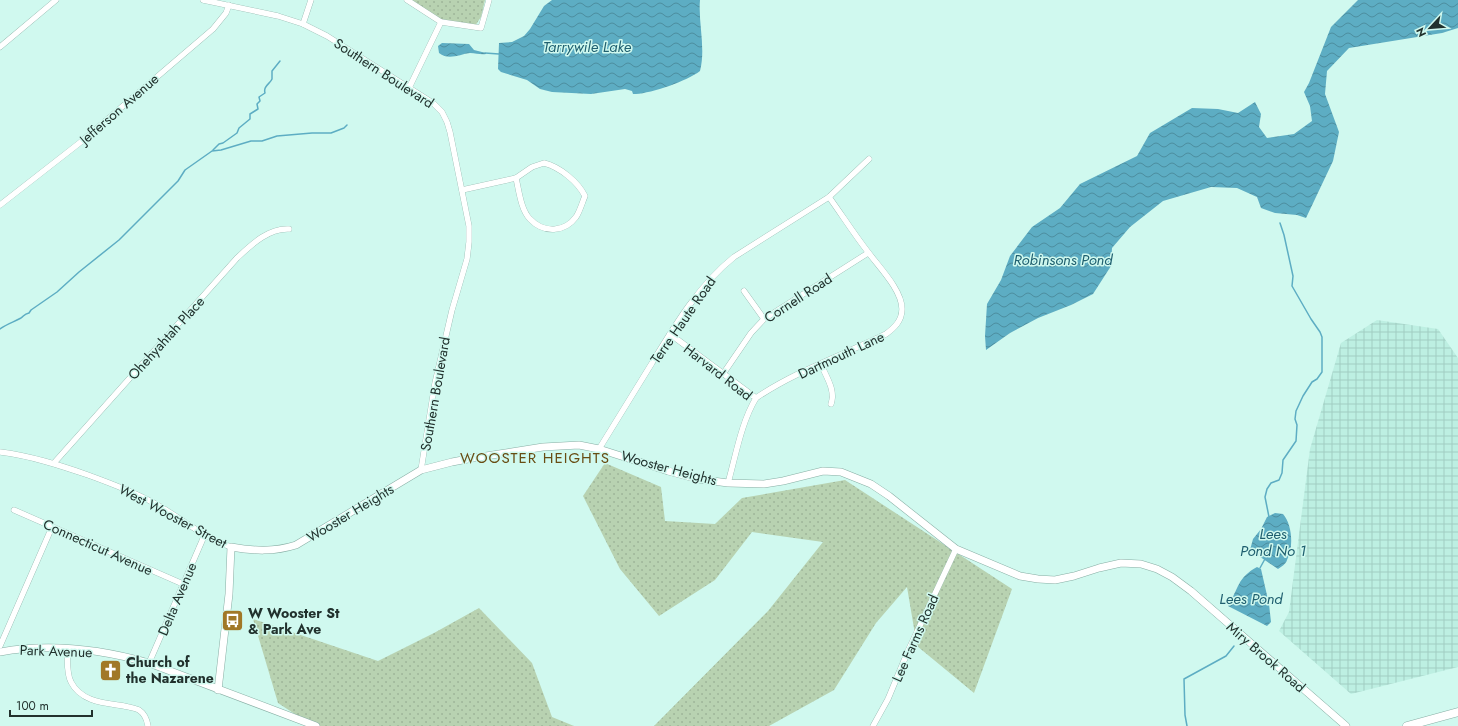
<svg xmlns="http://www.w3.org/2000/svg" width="1458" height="726" font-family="Jost,sans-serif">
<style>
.industrial{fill:url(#industrial-grid)}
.park{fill:url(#park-dots)}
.water{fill:url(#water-waves)}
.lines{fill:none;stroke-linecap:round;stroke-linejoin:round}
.stream{stroke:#5dadc3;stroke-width:1.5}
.minor-casing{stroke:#87aea4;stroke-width:6}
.major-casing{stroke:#87aea4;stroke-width:8}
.highway-casing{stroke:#87aea4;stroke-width:9}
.minor{stroke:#fff;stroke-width:5.5}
.major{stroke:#fff;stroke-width:7}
.highway{stroke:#fff;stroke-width:8}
.labels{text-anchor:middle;stroke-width:3;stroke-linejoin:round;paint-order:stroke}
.street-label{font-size:14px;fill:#21312d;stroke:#d0f9ef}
.poi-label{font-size:14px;font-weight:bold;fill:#21312d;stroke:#d0f9ef;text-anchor:start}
.water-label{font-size:15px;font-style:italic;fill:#206070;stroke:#d0f9ef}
.neighbourhood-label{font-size:15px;letter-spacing:1px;fill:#684c13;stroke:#d0f9ef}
</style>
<defs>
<pattern id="industrial-grid" width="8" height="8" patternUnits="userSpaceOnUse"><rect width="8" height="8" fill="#bdefe2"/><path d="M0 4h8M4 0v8" fill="none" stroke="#a2cdc2"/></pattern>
<pattern id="park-dots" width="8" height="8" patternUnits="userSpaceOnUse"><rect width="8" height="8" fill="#b8d2b1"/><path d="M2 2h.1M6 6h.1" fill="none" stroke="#9eb599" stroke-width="1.8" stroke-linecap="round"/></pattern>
<pattern id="water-waves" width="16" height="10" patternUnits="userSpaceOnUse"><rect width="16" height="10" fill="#5dadc3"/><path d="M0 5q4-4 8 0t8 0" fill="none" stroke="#4c8d9f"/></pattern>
</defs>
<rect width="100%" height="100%" fill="#d0f9ef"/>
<!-- industrial -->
<path class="industrial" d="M1377,320l61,9 20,29v309l-107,27 -72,-63 10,-19 21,-163 31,-106z"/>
<!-- park -->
<g class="park">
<path d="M412,0h73l-4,17 -6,9 -37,-6z"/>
<path d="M605,463l56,24 4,34 50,3 27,-26 103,-18 167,109 -38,104 -57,-47 -10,-59 -31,36 -42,67 -65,36h-115l114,-115 55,-69 -71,-10 -37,48 -56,36 -39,-47 -37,-73z"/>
<path d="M479,608l53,55 20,54 22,9h-261l-35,-23 -25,-84 125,42 56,-28z"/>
</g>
<!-- water -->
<g class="water">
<path d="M552,0h148c-2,23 6,48 0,71 -13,10 -48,22 -64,23h-3l-1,-3 -7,-2 -34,5 -39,-2 -12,-3 -13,-9 -26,-8 -3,-3 1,-26 13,-1 12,-6 6,-7 14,-23z"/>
<path d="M1358,0h100v28l-16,5 -93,15 -22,23 -2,23 14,38 -6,29 -27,57 -9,-3 -22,-2 -14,-5 -4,-11 -20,-9 -26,-1 -48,14 -33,26 -18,21 -1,18 -18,28 -22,11 -33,13 -28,15 -24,17 -1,-14 2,-32 14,-24 9,-24 22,-29 28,-19 20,-24 57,-28 13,-23 42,-25 26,1 20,4 17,-11 6,12 -2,13 8,11 27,-4 18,-13 -2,-15 -6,-14 5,-9 22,-56z"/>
<path d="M442,43l27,1 5,6 12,3v1c-5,1 -10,-1 -16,-1 -10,1 -21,8 -31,0l-1,-7z"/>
<path d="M1275,513l8,1c9,10 11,33 4,46 -1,4 -5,6 -9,9l-28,-19 3,-11 8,-10 6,-12z"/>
<path d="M1257,567l4,2 8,35 2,18 -4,4 -39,-20c11,-18 9,-28 29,-39z"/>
</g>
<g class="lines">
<!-- stream -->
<g class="stream">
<path d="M485,53l14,1"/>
<path d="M213,150l6,-6 4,-1 14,-10 2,-5 11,-9v-5l8,-5 -1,-5 3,-3 -1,-4 6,-4c-2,-7 5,-9 7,-14v-8l8,-10"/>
<path d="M0,329c7,-5 14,-7 21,-11 3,-2 3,-4 8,-5l2,-3 26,-18 22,-20 40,-32 59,-59 7,-11 27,-19 9,-1 30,-9h11l15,-5 35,-3h19l13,-5 3,-3"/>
<path d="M1269,517l-4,-20 2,-8 4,-6 8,-3 3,-7 1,-13 13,-19 1,-16 -2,-6 1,-8 7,-15 9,-14 5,-3 5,-7v-35l-2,-5 -9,-13 -19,-33 1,-10 -9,-41 -4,-12"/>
<path d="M1260,568l6,-11"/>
<path d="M1187,726l-2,-11 -1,-36 42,-23 8,-10"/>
</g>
<defs>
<g id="minor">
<path d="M203,0l75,16 25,8 24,12 106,67 9,9 5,10 3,10 19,94v16l-2,17 -15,51 -17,73 -14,87"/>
<path d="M407,0l34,22 40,6 8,-28"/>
<path d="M303,24l8,-24"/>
<path d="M0,47l56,-47"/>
<path d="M409,88l32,-66"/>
<path d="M544,163c16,4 34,19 41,33 -3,7 -5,15 -9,21 -11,15 -32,17 -46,2 -9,-9 -11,-28 -14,-41l16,-11z"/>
<path d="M462,190l54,-12"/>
<path d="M0,205l82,-64 131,-112 13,-16 3,-8"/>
<path d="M744,291l20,28"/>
<path d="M670,334l86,64c-15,25 -20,57 -28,85"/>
<path d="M821,364c5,13 15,26 10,40"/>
<path d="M723,374l28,-41 13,-14 104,-66"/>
<path d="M756,398c40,-27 87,-43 130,-64 8,-6 16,-13 16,-25 0,-19 -23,-42 -34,-57 -14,-18 -26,-37 -39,-55"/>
<path d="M599,449c18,-29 36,-58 53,-86 23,-38 47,-78 82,-106l95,-60 40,-38"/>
<path d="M0,452c31,4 59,13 88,23 22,8 44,16 64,27 27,14 51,36 79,45"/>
<path d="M54,463l183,-205c14,-13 31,-30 52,-29"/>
<path d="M14,510l169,74"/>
<path d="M0,646l52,-119"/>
<path d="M67,648c1,11 -1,25 4,34 10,20 34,21 53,24 5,1 11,2 15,4 6,4 8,10 9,16"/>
<path d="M149,663l56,-129"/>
<path d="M873,726l15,-27 20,-48 48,-102"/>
</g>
<g id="major">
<path d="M0,652c50,-9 100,-3 149,11l167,63"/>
<path d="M218,690l11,-96 2,-47c23,4 43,5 65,-2l125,-75 31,-8 21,-4 70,-11 36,-2 20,4 69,22 30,8 30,4 36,1 19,-3 40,-10 18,1 30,12 18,12 67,53 64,27 18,3 17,1 19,-4 25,-8 22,-5 20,1 16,5 15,8 19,14 155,135"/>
</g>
<path id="highway" d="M1407,726l51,-14"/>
</defs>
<!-- minor casing -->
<use href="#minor" class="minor-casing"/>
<!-- major casing -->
<use href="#major" class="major-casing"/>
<!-- highway casing -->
<use href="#highway" class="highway-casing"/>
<!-- minor -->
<use href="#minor" class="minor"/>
<!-- major -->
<use href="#major" class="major"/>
<!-- highway -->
<use href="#highway" class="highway"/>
</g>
<!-- icons -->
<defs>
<symbol id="bus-square" viewBox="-11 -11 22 22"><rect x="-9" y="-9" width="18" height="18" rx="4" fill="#a17827" stroke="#d0f9ef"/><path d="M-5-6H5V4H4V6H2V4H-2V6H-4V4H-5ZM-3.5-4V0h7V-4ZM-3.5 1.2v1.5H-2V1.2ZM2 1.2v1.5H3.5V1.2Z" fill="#fff"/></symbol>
<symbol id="church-square" viewBox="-11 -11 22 22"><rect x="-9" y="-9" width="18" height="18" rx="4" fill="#a17827" stroke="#d0f9ef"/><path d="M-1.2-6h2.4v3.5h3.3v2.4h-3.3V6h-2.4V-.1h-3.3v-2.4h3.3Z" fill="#fff"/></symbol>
</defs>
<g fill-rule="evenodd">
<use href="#bus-square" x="220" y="608" width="25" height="25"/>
<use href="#church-square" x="98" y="658" width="25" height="25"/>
</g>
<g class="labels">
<!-- street labels -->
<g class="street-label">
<text transform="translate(384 73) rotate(33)" y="5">Southern Boulevard</text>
<text transform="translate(119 109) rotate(-41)" y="5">Jefferson Avenue</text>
<text transform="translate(798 298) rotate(-33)" y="5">Cornell Road</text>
<text transform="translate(683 320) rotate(-55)" y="5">Terre Haute Road</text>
<text transform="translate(166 338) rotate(-48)" y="5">Ohehyahtah Place</text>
<text transform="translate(841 355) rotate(-25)" y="5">Dartmouth Lane</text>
<text transform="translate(718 372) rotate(38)" y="5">Harvard Road</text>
<text transform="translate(435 394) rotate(-80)" y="5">Southern Boulevard</text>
<text transform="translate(669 468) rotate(15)" y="5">Wooster Heights</text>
<text transform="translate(350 513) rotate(-31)" y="5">Wooster Heights</text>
<text transform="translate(173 516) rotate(28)" y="5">West Wooster Street</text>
<text transform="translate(98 547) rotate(24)" y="5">Connecticut Avenue</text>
<text transform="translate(177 599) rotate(-67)" y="5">Delta Avenue</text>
<text transform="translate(915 638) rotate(-66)" y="5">Lee Farms Road</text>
<text transform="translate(56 651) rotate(2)" y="5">Park Avenue</text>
<text transform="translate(1266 657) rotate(41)" y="5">Miry Brook Road</text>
</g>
<!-- poi labels -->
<g class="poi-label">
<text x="248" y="618">W Wooster St<tspan x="248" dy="16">&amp; Park Ave</tspan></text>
<text x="126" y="667">Church of<tspan x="126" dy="16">the Nazarene</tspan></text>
</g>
<!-- water labels -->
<g class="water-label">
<text x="587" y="52">Tarrywile Lake</text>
<text x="1063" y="265">Robinsons Pond</text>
<text x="1273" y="539">Lees<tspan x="1273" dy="17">Pond No 1</tspan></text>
<text x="1251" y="604">Lees Pond</text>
</g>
<!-- neighbourhood labels -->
<g class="neighbourhood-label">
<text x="535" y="463">WOOSTER HEIGHTS</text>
</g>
</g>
<!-- north arrow -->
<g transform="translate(1430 28) rotate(244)" stroke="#d0f9ef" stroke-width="3" paint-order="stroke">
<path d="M0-3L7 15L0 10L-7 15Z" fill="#21312d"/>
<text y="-6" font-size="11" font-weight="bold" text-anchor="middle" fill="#21312d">N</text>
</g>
<!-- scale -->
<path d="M10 710v6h82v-6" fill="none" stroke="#21312d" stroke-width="2"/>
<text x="16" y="710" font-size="12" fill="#21312d" stroke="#d0f9ef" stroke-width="3" paint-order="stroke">100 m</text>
</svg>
